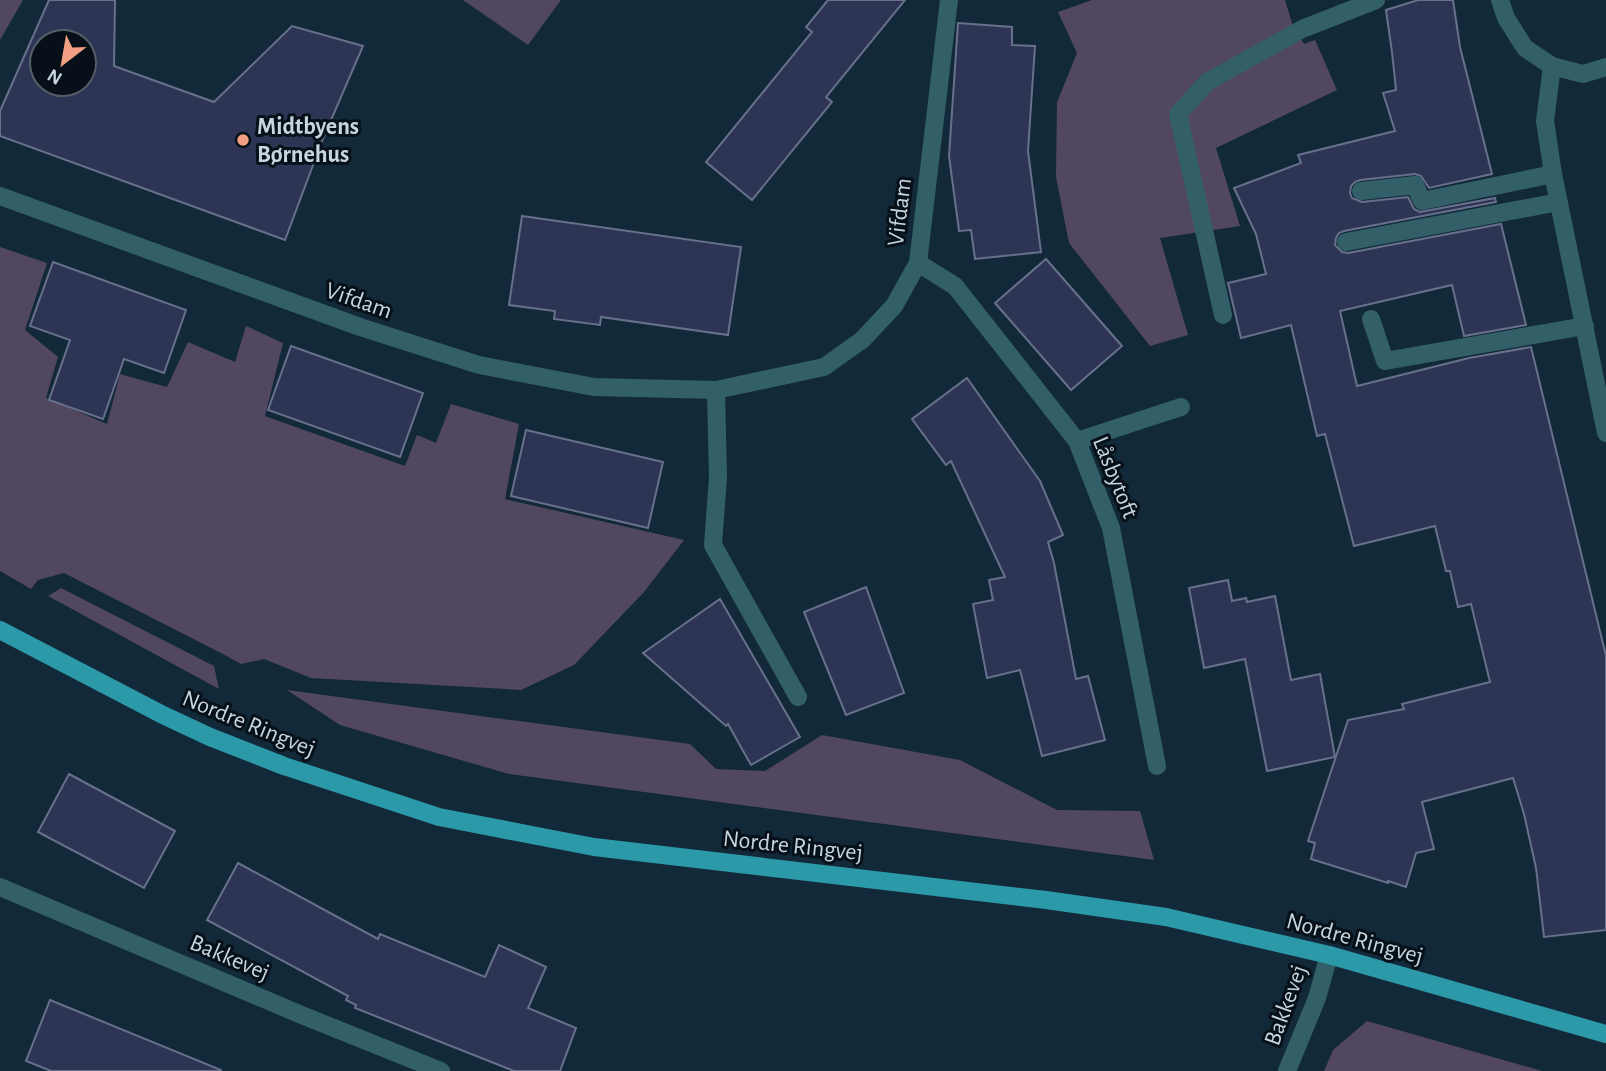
<svg xmlns="http://www.w3.org/2000/svg" width="1606" height="1071" font-family="'Alegreya Sans',sans-serif">
<style>
.green{fill:#524760}
.building{fill:#2e3554;stroke:#68708b;stroke-width:2;fill-rule:evenodd}
.lines{fill:none;stroke-linecap:round;stroke-linejoin:round}
.minor{stroke:#336068;stroke-width:18}
.major{stroke:#2c99a9;stroke-width:18}
.poi-dot{fill:#f39f83;stroke:#071018;stroke-width:2.5}
.labels{text-anchor:middle;stroke-width:6;stroke-linejoin:round;paint-order:stroke}
.poi-label{font-size:24px;font-weight:bold;fill:#c7d5e0;stroke:#071018;text-anchor:start}
.street-label{font-size:24px;fill:#c7d5e0;stroke:#071018}
</style>
<rect width="100%" height="100%" fill="#112939"/>
<!-- green -->
<g class="green">
<path d="M0,0h23l-23,40z"/>
<path d="M463,0h98l-33,45z"/>
<path d="M1092,0h193l8,26 11,18 11,-4 22,50 -121,58 24,78 -80,12 28,97 -38,11 -81,-103 -13,-66 1,-75 20,-49 -19,-41z"/>
<path d="M0,247l47,16 -22,67 33,27 -12,41 61,26 13,-50 47,13 21,-45 47,20 11,-36 37,17 -18,73 140,50 12,-31 19,8 15,-39 68,20 -14,75 179,41 -40,52 -70,73 -53,25 -210,-12 -47,-19 -23,5 -20,-11 -157,-80 -26,7 -7,9 -31,-18z"/>
<path d="M61,588l153,78 5,23 -171,-93z"/>
<path d="M287,690l403,54 26,25 49,2 57,-36 138,25 97,50 83,1 14,49 -645,-86 -169,-49z"/>
<path d="M1367,1021l175,50h-218l9,-21z"/>
</g>
<!-- building -->
<g class="building">
<path d="M49,0h66l-1,66 100,36 78,-76 71,20 -41,95 -37,99 -285,-104v-25zM42,42h42v42h-42z"/>
<path d="M828,0h77l-79,97 6,5 -80,98 -46,-38 106,-130 -6,-5z"/>
<path d="M1418,0h35l7,47 32,127 -63,14 -8,-12 -6,-2 -55,6 -5,2 -4,4 -1,7 2,5 10,4 46,-5 6,12 6,3 75,-14 1,4 -152,29 -5,2 -3,5 -1,7 7,7 6,1 153,-29 25,101 -62,11 -12,-51 -112,26 17,75 112,-28 62,-11 75,309v274l-62,7 -8,-69 -12,-54 -11,-36 -91,24 12,47 -18,4 -10,34 -18,-6v2l-77,-24 4,-16 -7,-2 40,-121 56,-11 -2,-5 88,-22 -19,-78 -13,3 -8,-36h-4l-11,-45 -81,20 -29,-112 -8,2 -26,-111 -50,13 -13,-55 38,-9 -10,-40 -22,-46 67,-25 -3,-8 97,-24 -12,-38 13,-3 -4,-38 -6,-42z"/>
<path d="M958,23l54,4v18l23,1 -7,105 13,101 -66,7 -4,-29 -12,1 -10,-75z"/>
<path d="M522,216l219,31 -13,88 -127,-18 -1,8 -46,-6 1,-8 -46,-6z"/>
<path d="M1046,259l76,87 -51,44 -76,-87z"/>
<path d="M53,262l133,48 -22,63 -40,-14 -21,60 -54,-19 21,-60 -40,-14z"/>
<path d="M291,346l132,47 -23,64 -132,-47z"/>
<path d="M967,378l73,103 23,54 -15,7 6,21 22,116 12,-3 17,64 -63,16 -22,-86 -33,8 -14,-74 20,-4 -4,-20 16,-3 -54,-116 -5,4 -34,-46z"/>
<path d="M526,430l137,32 -15,66 -137,-32z"/>
<path d="M1228,580l4,21 14,-3 1,4 28,-6 16,84 29,-6 15,83 -68,14 -22,-112 -41,9 -15,-80z"/>
<path d="M866,587l38,106 -58,22 -42,-103z"/>
<path d="M720,599l80,138 -49,28 -23,-41 -2,2 -83,-73z"/>
<path d="M69,774l106,57 -31,57 -106,-56z"/>
<path d="M238,863l140,76 2,-5 105,43 14,-32 47,22 -18,41 48,20 -16,43h-46l-159,-63 1,-3 -10,-5 2,-4 -141,-76z"/>
<path d="M50,1000l171,70 -1,1h-169l-25,-10z"/>
</g>
<g class="lines">
<!-- minor -->
<g class="minor">
<path d="M1500,0l6,18 19,30 27,18 31,8 23,-7"/>
<path d="M1552,66l-7,55 8,53 53,259"/>
<path d="M1361,191l54,-6 7,16 131,-27"/>
<path d="M0,196l360,131 119,38 115,22 122,3 108,-23 38,-27 32,-34 24,-43 31,-263"/>
<path d="M1346,242l213,-40"/>
<path d="M918,263l37,23 122,155 34,87 46,238"/>
<path d="M1223,315l-45,-201 29,-32 95,-53 74,-29"/>
<path d="M1371,319l14,42 200,-35"/>
<path d="M716,390l2,87 -5,68 85,152"/>
<path d="M1077,441l104,-34"/>
<path d="M0,887l304,129 137,55"/>
<path d="M1287,1071l30,-73 12,-43"/>
</g>
<!-- major -->
<path class="major" d="M0,630l163,85 47,22 74,29 155,51 155,30 452,53 120,17 163,38 277,79"/>
</g>
<!-- markers -->
<circle class="poi-dot" cx="243" cy="140" r="7"/>
<g class="labels">
<!-- poi labels -->
<g class="poi-label">
<text x="257" y="134">Midtbyens<tspan x="257" dy="28">Børnehus</tspan></text>
</g>
<!-- street labels -->
<g class="street-label">
<text transform="translate(899 212) rotate(-83)" y="8">Vifdam</text>
<text transform="translate(359 300) rotate(19)" y="8">Vifdam</text>
<text transform="translate(1116 477) rotate(68)" y="8">Låsbytoft</text>
<text transform="translate(249 723) rotate(22)" y="8">Nordre Ringvej</text>
<text transform="translate(793 845) rotate(6)" y="8">Nordre Ringvej</text>
<text transform="translate(1355 938) rotate(15)" y="8">Nordre Ringvej</text>
<text transform="translate(230 957) rotate(23)" y="8">Bakkevej</text>
<text transform="translate(1285 1005) rotate(-70)" y="8">Bakkevej</text>
</g>
</g>
<!-- north arrow -->
<g transform="translate(63 63) rotate(211)"><circle r="33" fill="#071018" stroke="#545f68" stroke-width="2"/>
<path d="M0-5L12 26L0 18L-12 26Z" fill="#f39f83"/>
<text y="-10" font-size="19" font-weight="bold" text-anchor="middle" fill="#c7d5e0">N</text>
</g>
</svg>
